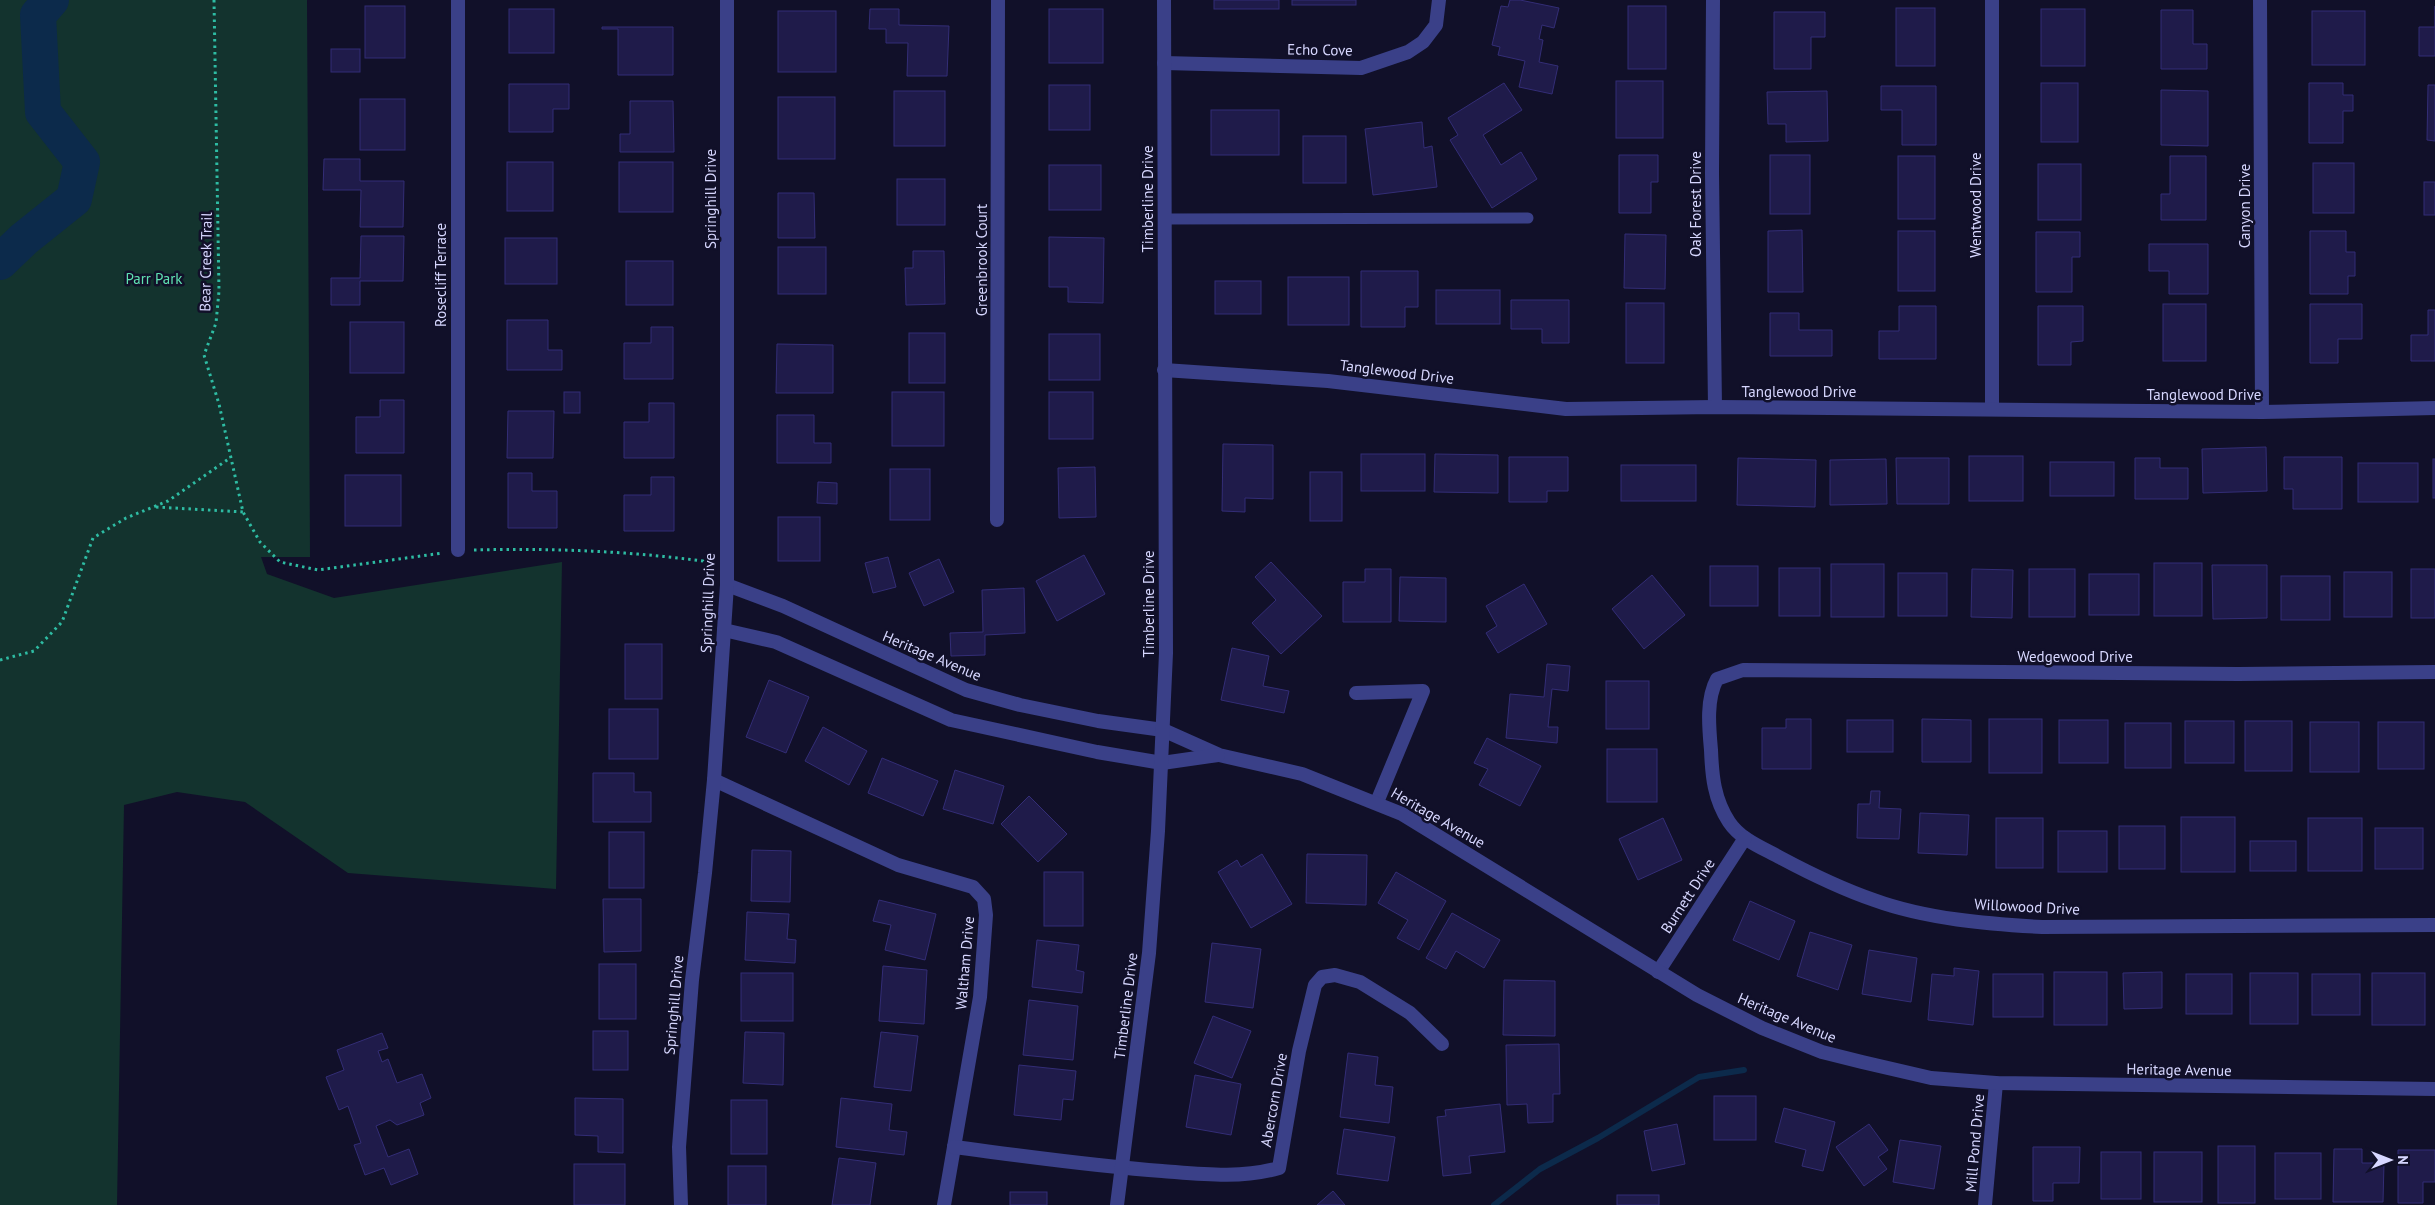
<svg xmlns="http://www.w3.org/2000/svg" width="2435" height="1205" font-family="'PT Sans',sans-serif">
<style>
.green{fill:#13332e}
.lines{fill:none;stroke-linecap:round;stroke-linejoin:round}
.stream{stroke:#0c2a4b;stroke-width:6}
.river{stroke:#0c2a4b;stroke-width:36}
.building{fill:#1f1b4a;stroke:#332d76}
.path{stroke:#2ebca3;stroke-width:3;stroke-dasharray:2.5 4;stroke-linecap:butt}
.service{stroke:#3a4088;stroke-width:11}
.minor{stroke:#3a4088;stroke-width:14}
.tertiary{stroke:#3a4088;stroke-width:14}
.labels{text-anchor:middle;stroke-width:5;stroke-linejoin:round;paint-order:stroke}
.street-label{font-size:15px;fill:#d7d7ff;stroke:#111029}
.park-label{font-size:15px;fill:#60e2b2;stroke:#111029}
</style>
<rect width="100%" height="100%" fill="#111029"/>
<!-- green -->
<path class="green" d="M0,0h307l3,557h-49l6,17 67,24 228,-36 -6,327 -208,-16 -103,-71 -68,-10 -53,13 -7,400h-117z"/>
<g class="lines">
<!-- stream -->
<path class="stream" d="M1494,1205l46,-36 58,-31 101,-61 45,-7"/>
<!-- river -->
<path class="river" d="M0,262l24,-23 50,-40 8,-37 -39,-50 -5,-97 13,-15"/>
</g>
<!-- building -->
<g class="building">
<rect x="1214" y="0" width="65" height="9"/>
<rect x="1292" y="0" width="64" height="5"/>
<path d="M1510,0h10l39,8 -5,20 -12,-3 -3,14 4,1 -4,22 19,4 -6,28 -33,-7 6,-26 -27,-6 2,-8 -8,-2 9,-39 7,1z"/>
<rect x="365" y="6" width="40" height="52"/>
<rect x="1628" y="6" width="38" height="63"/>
<path d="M2435,6v50h-16v-29h16z"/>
<rect x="1896" y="8" width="39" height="58"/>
<rect x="509" y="9" width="45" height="44"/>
<path d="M870,9h29v16l50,1 -2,50h-40l1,-33h-22v-14h-17z"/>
<rect x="1049" y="9" width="54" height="54"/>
<rect x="2041" y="9" width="44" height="57"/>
<path d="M2161,10h32v34h14v25h-46z"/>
<rect x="778" y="11" width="58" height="61"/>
<rect x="2312" y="11" width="53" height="54"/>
<path d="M1774,12h51v25h-14v32h-37z"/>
<path d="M602,27h71v48h-55v-46h-16z"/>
<rect x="331" y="49" width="29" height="23"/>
<rect x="1616" y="81" width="47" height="57"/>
<path d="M1504,83l18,27 -39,25 18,30 20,-13 16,27 -45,29 -42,-68 8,-5 -10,-17z"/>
<rect x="2041" y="83" width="37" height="59"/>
<path d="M2309,83h34v12h10v16h-10v32h-34z"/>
<path d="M509,84h60v25h-16v23h-44z"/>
<rect x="1049" y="85" width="41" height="45"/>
<path d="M2428,85h7v56l-8,-1z"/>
<path d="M1881,86h55v59h-34v-35h-21z"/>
<path d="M2161,90l47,1v55l-47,-1z"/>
<rect x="894" y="91" width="51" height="55"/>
<path d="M1827,91l1,50 -42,1v-18h-18l-1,-32z"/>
<rect x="778" y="97" width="57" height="62"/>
<rect x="360" y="99" width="45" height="51"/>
<path d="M630,101h43l1,51h-54v-18h10z"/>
<rect x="1211" y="110" width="68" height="45"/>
<path d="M1422,122l2,26 8,-2 5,41 -64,8 -8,-66z"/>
<rect x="1303" y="136" width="43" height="47"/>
<path d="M1619,155h39v27h-7v31h-32z"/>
<rect x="1770" y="155" width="40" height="59"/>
<rect x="1898" y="156" width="37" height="63"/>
<path d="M2170,156h36v64h-45v-26h9z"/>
<path d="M324,159h36v22h44l-1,46h-43l1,-37h-38z"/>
<rect x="507" y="162" width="46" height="49"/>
<rect x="619" y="162" width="54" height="50"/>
<rect x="2313" y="163" width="41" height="50"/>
<rect x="2038" y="164" width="43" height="56"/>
<rect x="1049" y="165" width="52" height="45"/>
<rect x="897" y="179" width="48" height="46"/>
<rect x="2424" y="182" width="11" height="33"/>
<path d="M778,193h36l1,45h-37z"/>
<path d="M1802,230l1,62h-35v-61z"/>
<rect x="1898" y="231" width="37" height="60"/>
<path d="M2310,231h36v21h9v24h-7v18h-38z"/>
<path d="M2036,232h44v25h-8v35h-36z"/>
<path d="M1625,234l41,1 -1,54 -41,-1z"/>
<path d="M361,236h43l-1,45h-43v24h-29v-27h29z"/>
<path d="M1049,237l55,1 -1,65 -35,-1v-15h-19z"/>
<rect x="505" y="238" width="52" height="46"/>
<path d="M2149,244h59v50h-39v-23h-20z"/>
<rect x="778" y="247" width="48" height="47"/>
<path d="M913,251h31l1,53 -39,1 -1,-37h8z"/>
<rect x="626" y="261" width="47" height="44"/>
<path d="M1361,271h57v36h-13v20h-44z"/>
<rect x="1288" y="277" width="61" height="48"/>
<rect x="1215" y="281" width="46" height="33"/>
<rect x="1436" y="290" width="64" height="34"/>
<path d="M1511,300h58v43h-27v-14h-31z"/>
<rect x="1626" y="303" width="38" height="60"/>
<rect x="2163" y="304" width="43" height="57"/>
<path d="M2310,304h52v35h-24v24h-28z"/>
<path d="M1899,306h37v53h-57v-28h20z"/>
<path d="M2038,306h45v35l-12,1v23h-33z"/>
<path d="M2428,310h7v51h-24v-26h17z"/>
<path d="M1770,313h29v17h33v26h-62z"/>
<path d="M507,320h41v30h14v20h-55z"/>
<rect x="350" y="322" width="54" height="51"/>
<path d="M651,327h22v52h-49v-36h27z"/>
<rect x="909" y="333" width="36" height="50"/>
<rect x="1049" y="334" width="51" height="46"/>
<path d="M777,344l56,1v48h-57z"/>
<rect x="564" y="392" width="16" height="21"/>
<rect x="892" y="392" width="52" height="54"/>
<rect x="1049" y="392" width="44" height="47"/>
<path d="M380,400h24v53h-48v-36h24z"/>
<path d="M649,403h25v55h-50v-36h25z"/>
<path d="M508,411h46l-1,47h-46z"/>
<path d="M777,415h37v28h17v20h-54z"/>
<path d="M1223,444l50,1v54l-28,-1v14l-23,-1z"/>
<path d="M2266,447l1,44 -64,2 -1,-44z"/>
<rect x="1361" y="454" width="64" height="37"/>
<path d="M1435,454l63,1v38l-64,-1z"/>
<rect x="1969" y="456" width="54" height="45"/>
<path d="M1509,457h59v34h-21v11h-38z"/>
<path d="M2284,457h58v52h-49v-20h-9z"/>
<path d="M1738,458l78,2 -1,47 -78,-2z"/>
<path d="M1896,458h53v46h-52z"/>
<path d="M2135,458h25v10h28v31h-53z"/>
<path d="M1886,459l1,45 -57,1v-45z"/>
<rect x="2433" y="459" width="2" height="39"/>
<rect x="2050" y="462" width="64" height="34"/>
<rect x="2358" y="463" width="60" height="39"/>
<rect x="1621" y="465" width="75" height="36"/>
<path d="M1095,467l1,50 -37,1 -1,-50z"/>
<rect x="890" y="469" width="40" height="51"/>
<rect x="1310" y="472" width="32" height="49"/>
<path d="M508,473h24v18h25v37h-49z"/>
<rect x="345" y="475" width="56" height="51"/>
<path d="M651,477h23v54h-50v-36h27z"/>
<path d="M818,482l19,1v21l-20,-1z"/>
<rect x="778" y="517" width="42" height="44"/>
<path d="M1084,555l21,39 -48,27 -21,-40z"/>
<path d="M888,557l8,30 -23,6 -8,-30z"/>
<path d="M939,559l15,33 -30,14 -15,-33z"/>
<path d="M1271,562l51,54 -41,38 -29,-31 24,-23 -21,-23z"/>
<rect x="2154" y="563" width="48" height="53"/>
<rect x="1831" y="564" width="53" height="53"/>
<path d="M2212,565h55v53l-54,1z"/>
<rect x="1710" y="566" width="48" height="40"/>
<rect x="1779" y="568" width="41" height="48"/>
<path d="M1365,569h26v53h-48v-40h22z"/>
<path d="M1972,569l41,1 -1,48 -41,-1z"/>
<rect x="2029" y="569" width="46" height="48"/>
<rect x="2411" y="569" width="24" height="49"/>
<rect x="2344" y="572" width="48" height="45"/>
<rect x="1898" y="573" width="49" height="43"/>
<rect x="2089" y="574" width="50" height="41"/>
<path d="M1652,575l33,40 -41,34 -32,-40z"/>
<rect x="2281" y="576" width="49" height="44"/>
<path d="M1400,577l46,1v44l-47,-1z"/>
<path d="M1524,584l23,40 -49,29 -12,-20 11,-7 -11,-20z"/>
<path d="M1024,588l1,45 -40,2v20l-34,1 -1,-23 33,-1 -1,-42z"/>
<rect x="625" y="644" width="37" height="55"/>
<path d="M1232,648l37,8 -6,30 26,5 -5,22 -63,-13z"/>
<path d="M1547,664l23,2 -2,25 -16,-2 -4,38h10l-1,16 -51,-5 4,-44 34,3z"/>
<path d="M769,680l40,17 -23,56 -40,-16z"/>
<rect x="1606" y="681" width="43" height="48"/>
<rect x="609" y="709" width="49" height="50"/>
<path d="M1786,719h25v50h-49v-41h24z"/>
<path d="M1922,719l49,1v42h-49z"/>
<rect x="1989" y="719" width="53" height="54"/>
<rect x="1847" y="720" width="46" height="32"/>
<rect x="2059" y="720" width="49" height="43"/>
<rect x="2185" y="721" width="49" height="42"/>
<rect x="2245" y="721" width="47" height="50"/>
<rect x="2310" y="722" width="49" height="50"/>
<rect x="2378" y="722" width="46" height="47"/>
<rect x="2125" y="723" width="46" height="45"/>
<path d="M823,727l44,24 -18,34 -44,-24z"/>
<path d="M1487,738l54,28 -21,40 -41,-21 9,-16 -14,-6z"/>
<rect x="1607" y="749" width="50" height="53"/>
<path d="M882,758l56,23 -15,35 -55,-23z"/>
<path d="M955,770l49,16 -11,38 -50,-15z"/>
<path d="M593,773h41v19h17v30h-58z"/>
<path d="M1871,791h9l-1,17 22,1 -2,30 -42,-1 1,-34h12z"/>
<path d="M1029,796l38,38 -29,28 -37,-38z"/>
<path d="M1920,813l49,2 -2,40 -49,-2z"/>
<rect x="2181" y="817" width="54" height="55"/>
<path d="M1663,818l19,42 -44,20 -19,-41z"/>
<rect x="1996" y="818" width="47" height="50"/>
<rect x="2308" y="818" width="54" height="53"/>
<rect x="2119" y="826" width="46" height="43"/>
<rect x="2375" y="828" width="48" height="41"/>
<rect x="2058" y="831" width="49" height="41"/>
<rect x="609" y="832" width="35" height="56"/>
<rect x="2250" y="841" width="46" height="30"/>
<path d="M752,850l39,1 -1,51 -39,-1z"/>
<path d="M1262,854l30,50 -41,24 -33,-56 19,-12 4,7z"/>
<path d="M1307,854l60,1 -1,50 -60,-2z"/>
<rect x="1044" y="872" width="39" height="54"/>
<path d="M1396,872l50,29 -27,49 -22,-12 11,-18 -30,-17z"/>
<path d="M603,899h38v52l-37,1z"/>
<path d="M879,900l57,14 -11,46 -40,-10 6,-25 -18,-4z"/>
<path d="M1750,901l45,20 -16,39 -46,-20z"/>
<path d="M747,912l42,2 -2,25 9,1 -1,23 -50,-3z"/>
<path d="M1452,913l48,27 -16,28 -28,-17 -10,18 -20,-11z"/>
<path d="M1810,932l42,13 -14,45 -41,-14z"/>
<path d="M1037,940l42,5 -3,25 8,2 -2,21 -50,-6z"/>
<path d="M1212,943l49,6 -8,59 -48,-6z"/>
<path d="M1869,950l48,8 -6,44 -49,-8z"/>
<rect x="599" y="964" width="37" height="55"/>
<path d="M883,966l44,4 -3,54 -45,-3z"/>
<path d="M1954,968l25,3 -6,54 -45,-5 4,-46 22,2z"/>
<rect x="2054" y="972" width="53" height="53"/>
<path d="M2162,972v36l-38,1 -1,-36z"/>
<rect x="741" y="973" width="52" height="48"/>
<rect x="2250" y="973" width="48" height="51"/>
<rect x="2372" y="973" width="53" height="52"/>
<rect x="1993" y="974" width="50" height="43"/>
<rect x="2186" y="974" width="46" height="40"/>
<rect x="2312" y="974" width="48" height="41"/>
<path d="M1504,980l51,1v55l-52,-1z"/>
<path d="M1029,1000l49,6 -5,54 -50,-5z"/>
<path d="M1213,1016l38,15 -19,47 -38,-15z"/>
<rect x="593" y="1031" width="35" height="39"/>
<path d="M745,1032l39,1 -1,52 -40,-2z"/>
<path d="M881,1032l37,4 -7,55 -37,-4z"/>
<path d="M382,1033l6,15 -10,3 4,11 6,-3 9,24 25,-9 9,24 -11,5 4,12 -27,10 -7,-5 -14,6 12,31 21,-8 9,25 -27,11 -7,-17 -19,7 -11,-30 7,-2 -13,-37 -9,4 -13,-33 18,-7 -7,-20z"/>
<path d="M1559,1044l1,50h-7v28l-25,1 -1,-19 -20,1 -1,-60z"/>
<path d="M1348,1053l30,4 -3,28 18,2 -4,36 -49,-6z"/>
<path d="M1019,1065l57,6 -3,29 -10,-1 -2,21 -47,-5z"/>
<path d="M1195,1075l46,9 -10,51 -45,-8z"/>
<rect x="1714" y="1096" width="42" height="44"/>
<path d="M575,1098l48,1v54l-25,-1v-16l-23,-1z"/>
<path d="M841,1098l51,6 -3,26 18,2 -3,23 -68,-8z"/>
<rect x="731" y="1100" width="36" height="54"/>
<path d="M1500,1104l5,48 -36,4 2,17 -28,3 -6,-59 9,-1 -1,-6z"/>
<path d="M1784,1108l51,14 -12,49 -21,-5 4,-16 -31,-8z"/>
<path d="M1677,1124l8,40 -33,7 -8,-40z"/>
<path d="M1869,1124l19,26 -10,7 9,12 -23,17 -28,-39z"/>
<path d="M1344,1129l51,8 -7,44 -51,-7z"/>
<path d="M1900,1140l41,6 -7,43 -41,-7z"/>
<rect x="2218" y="1146" width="37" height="57"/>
<path d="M2033,1147h47l-1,36h-26v18h-20z"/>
<path d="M2334,1149h28v14h22l-1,39h-50z"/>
<path d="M2398,1150h37v32h-12v21h-25z"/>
<rect x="2101" y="1152" width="40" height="47"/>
<rect x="2154" y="1152" width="48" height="50"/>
<rect x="2275" y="1153" width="46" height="46"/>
<path d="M839,1158l37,5 -6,42h-38z"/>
<rect x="574" y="1164" width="51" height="41"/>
<rect x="728" y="1166" width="38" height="39"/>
<path d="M1333,1191l12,14h-28z"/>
<rect x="1010" y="1192" width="37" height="13"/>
<rect x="1617" y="1195" width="42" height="10"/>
</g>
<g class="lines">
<!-- path -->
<g class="path">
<path d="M214,0l5,291 -3,32 -12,32 15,49 24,108 17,30 20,20 38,8 125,-17"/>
<path d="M156,507l87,5"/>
<path d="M474,550c77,-2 153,1 229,11l6,7"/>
<path d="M0,660l34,-9 28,-29 31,-84 33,-20 42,-17 62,-43"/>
</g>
<!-- service -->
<path class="service" d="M1164,219l364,-1"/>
<!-- minor -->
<g class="minor">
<path d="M1713,0l-1,173 3,234"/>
<path d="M1992,0v409"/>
<path d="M2260,0l2,412"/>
<path d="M1164,63l197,5 47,-16 15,-10 13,-17 3,-25"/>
<path d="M1164,370l164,11 238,28 149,-2 547,5 173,-4"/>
<path d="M997,520l1,-520"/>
<path d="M458,550v-550"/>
<path d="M727,585l56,21 183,84 54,15 78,16 65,9"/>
<path d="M724,630l52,12 175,78 146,32 65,11"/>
<path d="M2435,672l-197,2 -495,-4 -26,9c-11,20 -8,49 -6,71 1,26 3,49 18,72 12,18 34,26 52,36 30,16 61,31 93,42 52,19 114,24 168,27l393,-2"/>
<path d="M1356,693l67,-2 -46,111"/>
<path d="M714,780l184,85 75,22 11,12 2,16 -6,82 -36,208"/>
<path d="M1658,972l87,-134"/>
<path d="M954,1147c69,9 138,19 208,24 39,3 78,8 117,-3l20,-117 16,-66 7,-8 13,-2 25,7 50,31 32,31"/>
<path d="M681,1205l-2,-58 13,-167 13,-107 9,-93 13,-195v-585"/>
<path d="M1985,1205l11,-122"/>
</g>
<!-- tertiary -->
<g class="tertiary">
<path d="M1163,730l56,25 83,19 100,40 295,181 65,33 60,24 40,10 69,16 65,5 439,6"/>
<path d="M1162,763l56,-8"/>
<path d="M1117,1205l32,-252 9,-122 8,-178 -2,-653"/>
</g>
</g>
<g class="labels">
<!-- street labels -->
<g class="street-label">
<text transform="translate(1320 50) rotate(1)" y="5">Echo Cove</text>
<text transform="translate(711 199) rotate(-90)" y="5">Springhill Drive</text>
<text transform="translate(1148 199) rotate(-90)" y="5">Timberline Drive</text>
<text transform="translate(1696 204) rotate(-90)" y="5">Oak Forest Drive</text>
<text transform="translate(1976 205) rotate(-90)" y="5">Wentwood Drive</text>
<text transform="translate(2245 206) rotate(-90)" y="5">Canyon Drive</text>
<text transform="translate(982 260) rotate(-90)" y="5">Greenbrook Court</text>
<text transform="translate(206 262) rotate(-89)" y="5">Bear Creek Trail</text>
<text transform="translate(441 275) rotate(-90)" y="5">Rosecliff Terrace</text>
<text transform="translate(1397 372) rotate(7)" y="5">Tanglewood Drive</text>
<text x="1799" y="397">Tanglewood Drive</text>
<text x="2204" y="400">Tanglewood Drive</text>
<text transform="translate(708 603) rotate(-88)" y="5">Springhill Drive</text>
<text transform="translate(1149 604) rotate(-90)" y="5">Timberline Drive</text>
<text transform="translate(932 656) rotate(23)" y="5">Heritage Avenue</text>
<text x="2075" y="662">Wedgewood Drive</text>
<text transform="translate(1438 818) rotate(30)" y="5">Heritage Avenue</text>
<text transform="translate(1688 896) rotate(-57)" y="5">Burnett Drive</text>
<text transform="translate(2027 907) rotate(3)" y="5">Willowood Drive</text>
<text transform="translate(965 963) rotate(-85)" y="5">Waltham Drive</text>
<text transform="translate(674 1005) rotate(-85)" y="5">Springhill Drive</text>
<text transform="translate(1126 1006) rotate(-83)" y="5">Timberline Drive</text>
<text transform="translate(1787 1018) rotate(23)" y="5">Heritage Avenue</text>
<text transform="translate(2179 1070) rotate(1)" y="5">Heritage Avenue</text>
<text transform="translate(1274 1100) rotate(-80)" y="5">Abercorn Drive</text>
<text transform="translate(1975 1143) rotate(-85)" y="5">Mill Pond Drive</text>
</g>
<!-- park labels -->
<g class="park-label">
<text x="154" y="284">Parr Park</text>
</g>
</g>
<!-- north arrow -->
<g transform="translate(2390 1160) rotate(90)" stroke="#111029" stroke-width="4" paint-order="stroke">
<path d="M0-4L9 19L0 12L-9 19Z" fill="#d7d7ff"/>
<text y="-8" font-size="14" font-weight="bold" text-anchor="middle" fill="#d7d7ff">N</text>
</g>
</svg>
